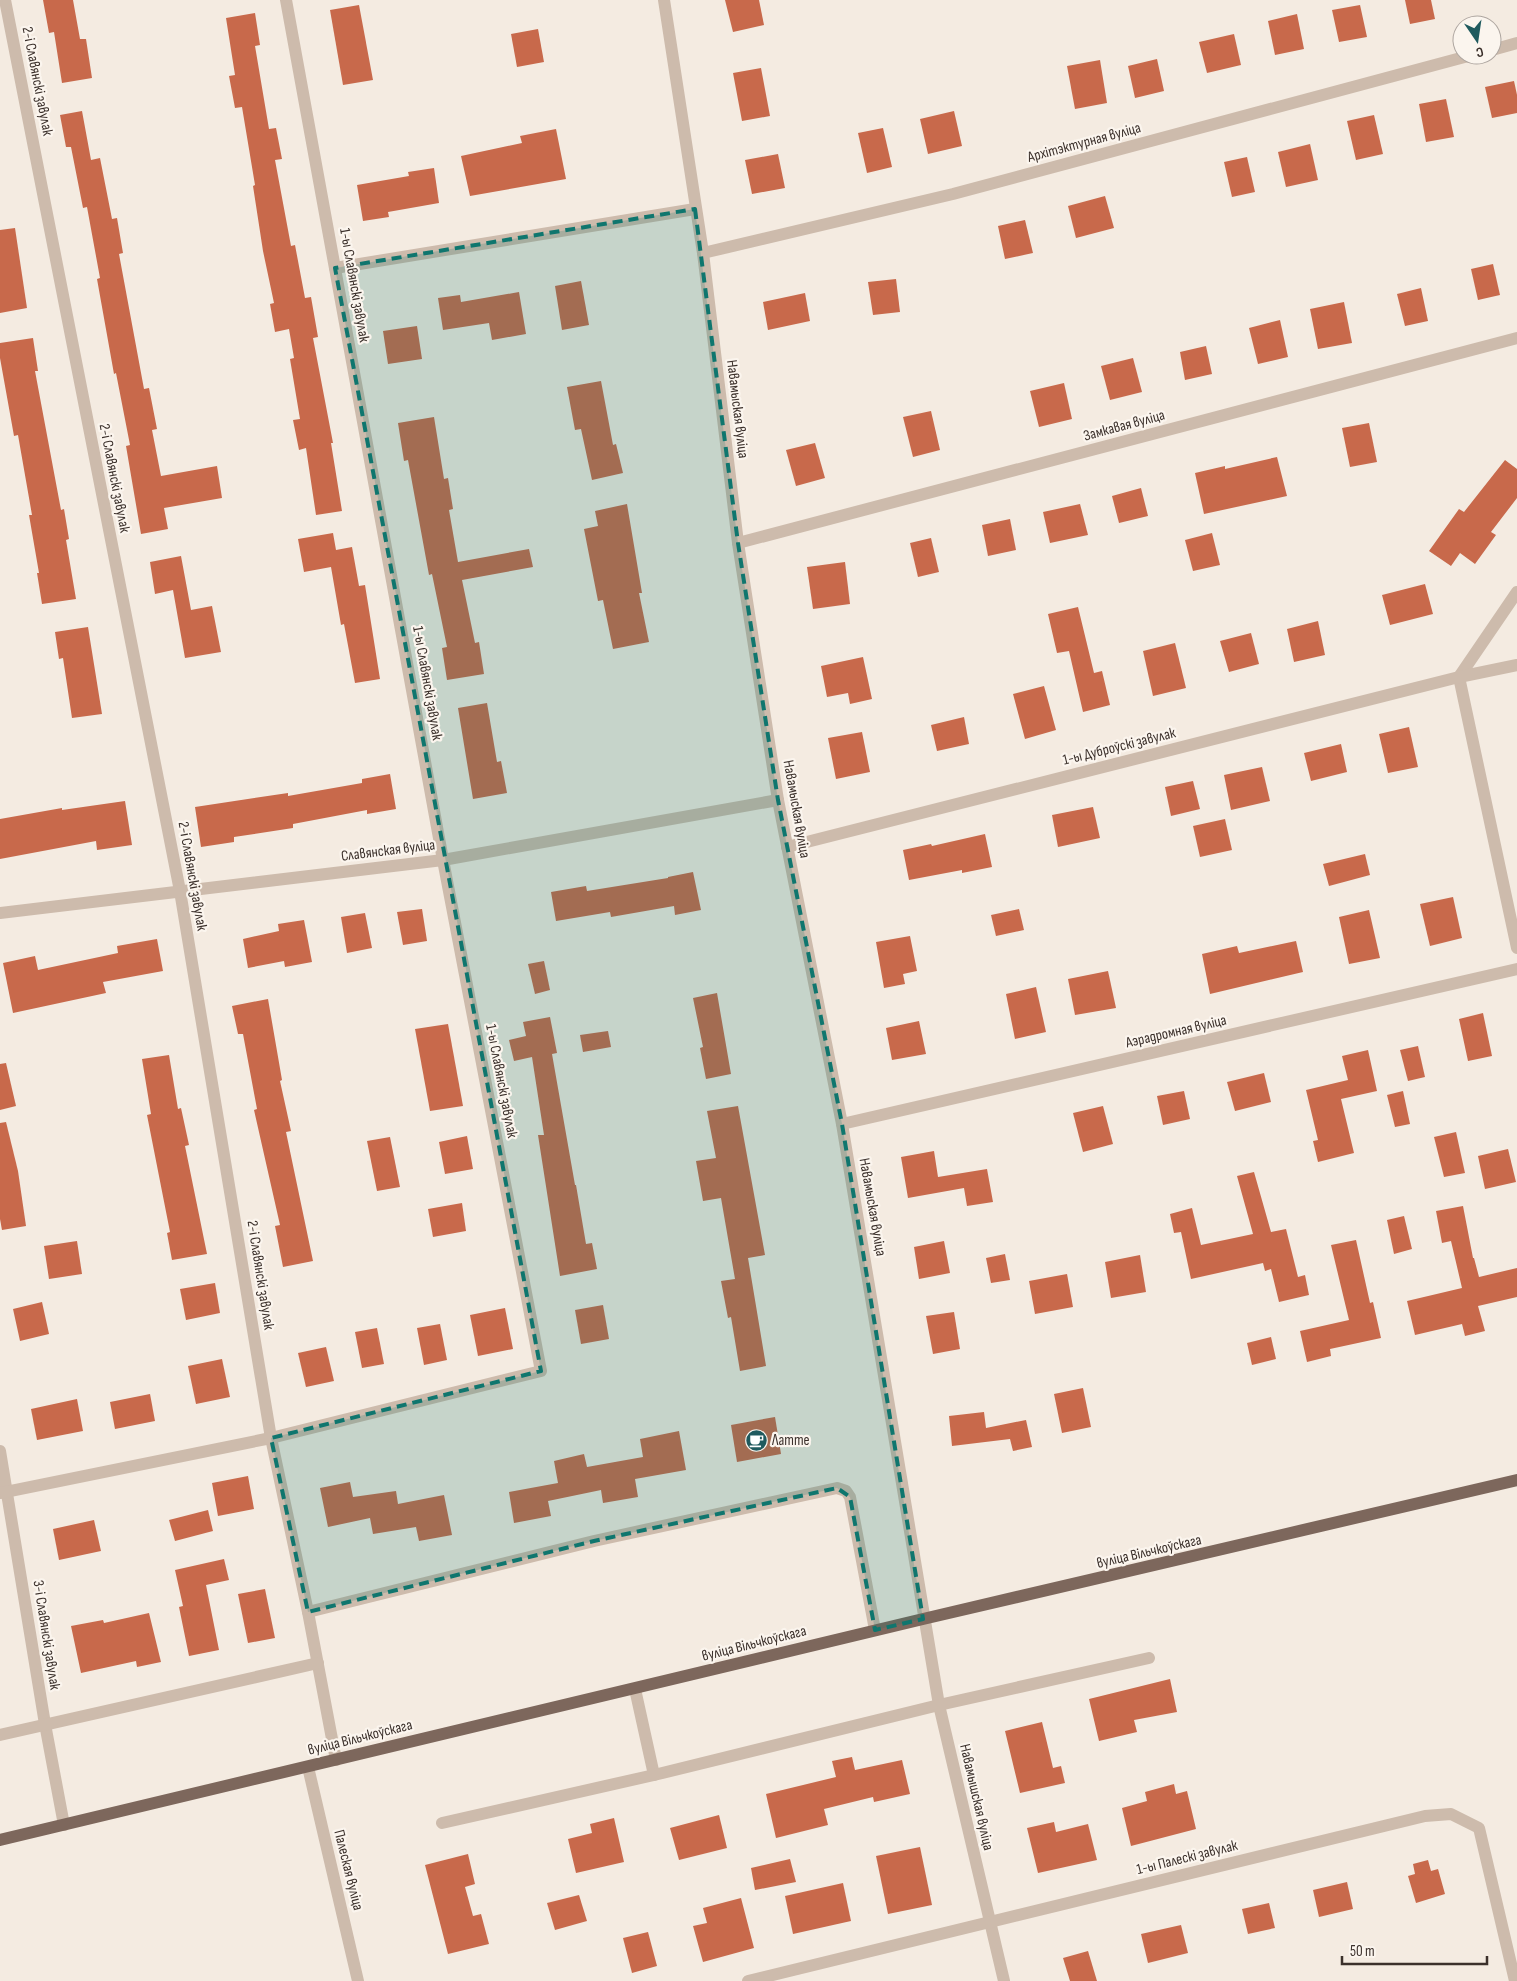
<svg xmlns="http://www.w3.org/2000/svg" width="1517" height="1981" font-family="'Sofia Sans Condensed',sans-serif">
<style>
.building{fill:#c8694b}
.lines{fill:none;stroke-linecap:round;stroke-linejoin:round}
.minor{stroke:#cdbbac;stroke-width:12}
.major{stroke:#7d675c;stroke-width:12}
.marked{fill:#0f766e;fill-opacity:0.2;stroke:#0f766e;stroke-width:4;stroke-dasharray:10 6;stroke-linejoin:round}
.labels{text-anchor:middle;stroke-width:4.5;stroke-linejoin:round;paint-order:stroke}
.street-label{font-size:15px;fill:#3b302b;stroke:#fbf5ee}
.poi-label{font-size:15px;fill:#3b302b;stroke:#fbf5ee;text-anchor:start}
</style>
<rect width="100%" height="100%" fill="#f4ebe1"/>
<!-- building -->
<g class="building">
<path d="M43,0h30l7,39h6l6,39 -30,5 -8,-51 -5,1z"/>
<path d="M725,0h34l5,25 -31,7z"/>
<path d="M1405,0h26l4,19 -25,5z"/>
<path d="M359,5l14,75 -30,5 -13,-75z"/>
<path d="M1360,5l7,32 -28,5 -7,-32z"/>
<path d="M255,13l5,32 -5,1 14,83 7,-1 6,31 -7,1 16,86 4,-1 10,53 6,-1 7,40 -5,1 20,105h-2l11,68 -26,4 -10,-67 -7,2 -6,-30 7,-1 -10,-60 4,-1 -5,-29 -14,3 -5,-28 4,-1 -11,-52 -10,-65 2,-1 -13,-78 -7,1 -6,-32 6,-1 -9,-57z"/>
<path d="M1297,14l7,35 -29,6 -7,-34z"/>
<path d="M538,29l6,33 -27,5 -6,-33z"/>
<path d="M1234,34l7,31 -34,8 -8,-31z"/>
<path d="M1157,59l7,32 -29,7 -7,-32z"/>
<path d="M1100,60l7,43 -32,6 -8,-43z"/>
<path d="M761,68l9,48 -28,5 -9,-48z"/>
<path d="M1514,81l3,14v18l-25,5 -7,-31z"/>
<path d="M1446,99l8,38 -28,5 -7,-38z"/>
<path d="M82,111l9,49 9,-2 12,61 5,-1 6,35 -4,1 25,135 5,-1 8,41 -5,1 9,46 56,-10 5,32 -58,10 4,21 -27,5 -15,-88 4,-1 -14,-72 -2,1 -17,-95 3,-1 -13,-71 -4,1 -12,-61h-5l-6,-32z"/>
<path d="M954,111l8,35 -34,8 -8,-35z"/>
<path d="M1374,115l9,39 -27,6 -9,-39z"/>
<path d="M883,128l9,39 -25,6 -9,-40z"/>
<path d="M556,129l10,50 -96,17 -9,-40 61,-13 -2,-7z"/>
<path d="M1310,144l8,36 -32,7 -8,-35z"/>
<path d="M778,154l7,34 -33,6 -7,-34z"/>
<path d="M1247,157l8,35 -23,5 -8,-35z"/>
<path d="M434,168l5,35 -51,9 1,5 -26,4 -6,-36 52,-9 -1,-4z"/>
<path d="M1105,196l9,32 -38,10 -8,-32z"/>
<path d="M1025,220l8,33 -28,6 -7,-33z"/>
<path d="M15,228l12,80 -27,5v-83z"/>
<path d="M1493,264l7,31 -22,5 -7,-31z"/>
<path d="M896,279l4,33 -27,3 -5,-33z"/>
<path d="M581,281l8,44 -27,5 -7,-44z"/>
<path d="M1421,288l7,33 -23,5 -8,-32z"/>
<path d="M519,292l7,42 -34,6 -3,-17 -46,7 -5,-32 22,-3 1,7z"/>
<path d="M805,293l5,28 -42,9 -5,-28z"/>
<path d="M1344,302l8,41 -34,6 -8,-40z"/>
<path d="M1280,320l8,37 -30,7 -9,-36z"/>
<path d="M417,326l5,33 -34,5 -5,-33z"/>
<path d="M33,338l5,33h-3l26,139 3,-1 5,30 -3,1 10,59 -34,5 -5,-31h2l-10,-58h3l-14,-80 -4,1 -14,-78v-15z"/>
<path d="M1206,346l6,28 -27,6 -5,-28z"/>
<path d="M1133,358l9,34 -32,8 -9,-34z"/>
<path d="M601,381l12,64 3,-1 7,29 -31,7 -11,-51 -6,1 -8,-43z"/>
<path d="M1064,383l8,36 -33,8 -9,-36z"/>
<path d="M931,411l9,39 -27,7 -10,-40z"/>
<path d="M434,417l10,62 4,-1 5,31 -4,1 9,52 71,-13 4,18 -71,13 13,63 4,-1 5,32 -37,6 -5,-32 5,-1 -15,-73 -3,1 -21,-115 -4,1 -6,-38z"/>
<path d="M1369,423l8,39 -27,5 -8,-39z"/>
<path d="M815,443l10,35 -29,8 -10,-36z"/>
<path d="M1277,457l10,39 -83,18 -9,-41 30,-7v3z"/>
<path d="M1505,460l12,9v29l-26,34 5,3 -21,29 -15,-11 -9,13 -22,-15 30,-42 5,3z"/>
<path d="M1141,488l7,28 -29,7 -7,-27z"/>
<path d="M627,504l15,89h-3l10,49 -36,7 -10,-49 -5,1 -14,-72 14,-3 -3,-15z"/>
<path d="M1080,504l8,31 -38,8 -7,-31z"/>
<path d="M1010,519l6,31 -28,6 -6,-31z"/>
<path d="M333,533l3,17 16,-3 7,39 6,-1 15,94 -25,4 -11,-59 -3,1 -10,-58 -27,5 -6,-33z"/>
<path d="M1212,533l8,32 -27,6 -8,-31z"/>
<path d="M931,538l8,34 -21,5 -8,-34z"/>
<path d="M181,556l10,54 21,-4 9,46 -36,6 -12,-68 -18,4 -5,-32z"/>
<path d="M845,562l5,42 -37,5 -6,-42z"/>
<path d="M1425,584l8,30 -43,11 -8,-30z"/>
<path d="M1078,607l16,66 8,-2 8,34 -27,7 -14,-61 -12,2 -9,-39z"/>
<path d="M1318,621l7,34 -31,7 -7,-33z"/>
<path d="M88,627l14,87 -30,4 -9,-60 -4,1 -4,-27z"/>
<path d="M1251,633l8,31 -30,8 -9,-31z"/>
<path d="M1175,643l11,45 -33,8 -10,-45z"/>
<path d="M863,657l9,42 -22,5 -2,-11 -21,4 -6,-31z"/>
<path d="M1044,686l12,44 -31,9 -12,-45z"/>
<path d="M487,703l10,59 4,-1 6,32 -34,6 -15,-91z"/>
<path d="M964,717l5,27 -32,7 -6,-26z"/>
<path d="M1409,727l9,40 -30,6 -9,-39z"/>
<path d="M862,732l8,40 -34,7 -8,-41z"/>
<path d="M1341,744l6,28 -36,9 -7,-28z"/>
<path d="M1262,767l8,34 -39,9 -7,-35z"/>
<path d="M390,774l6,35 -29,5v-4l-74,14v4l-59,9v5l-33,5 -6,-40 93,-14v3l74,-13v-4z"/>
<path d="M1193,781l7,28 -29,7 -6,-29z"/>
<path d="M125,801l7,44 -35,5 -1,-9 -96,18v-40l62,-11v2z"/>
<path d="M1093,807l7,31 -42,9 -6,-32z"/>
<path d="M1225,819l7,31 -32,7 -7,-31z"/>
<path d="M985,834l7,33 -30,6v-3l-53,10 -6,-30 28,-6 1,2z"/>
<path d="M1365,854l5,21 -41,11 -6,-22z"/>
<path d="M693,872l8,38 -26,5 -1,-9 -63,11 -1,-5 -54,9 -5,-29 35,-6 1,5 81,-13v-1z"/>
<path d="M1453,897l9,41 -32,8 -10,-42z"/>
<path d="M422,909l5,32 -24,4 -6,-33z"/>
<path d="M1019,909l5,21 -28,6 -5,-21z"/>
<path d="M1369,910l11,48 -31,6 -10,-47z"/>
<path d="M365,913l7,35 -25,5 -6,-36z"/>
<path d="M304,920l8,42 -27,5 -1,-6 -36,7 -5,-29 36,-8 -1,-7z"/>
<path d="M910,936l7,35 -14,3 2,10 -21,4 -8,-46z"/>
<path d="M157,939l6,32 -60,11 3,11 -93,20 -10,-50 32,-7 3,14 80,-17 -1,-7z"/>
<path d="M1296,941l7,31 -93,22 -8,-40 35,-8 2,7z"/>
<path d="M544,961l6,29 -15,4 -7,-30z"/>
<path d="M1108,971l8,37 -41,7 -7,-36z"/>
<path d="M1036,987l10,45 -31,7 -9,-45z"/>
<path d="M717,993l14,81 -25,5 -6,-31 3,-1 -10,-49z"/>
<path d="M268,999l14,81 -2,1 11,50 -5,1 27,129 -30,6 -8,-41 5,-1 -26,-115 3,-1 -14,-75h-5l-6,-28z"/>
<path d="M1483,1013l9,43 -24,5 -9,-42z"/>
<path d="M550,1017l7,36 -5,1 23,131h1l10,59 6,-1 5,26 -37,7 -22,-141h6l-12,-78 -18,4 -5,-21 17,-4 -3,-14z"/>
<path d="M919,1021l7,33 -34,6 -6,-32z"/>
<path d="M448,1024l15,82 -33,5 -15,-82z"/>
<path d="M608,1031l3,16 -28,5 -3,-17z"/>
<path d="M1418,1046l7,31 -17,4 -8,-31z"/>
<path d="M1368,1050l9,41 -36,8 13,54 -36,9 -5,-21 5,-1 -12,-50 42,-10 -6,-24z"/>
<path d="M169,1055l9,54 3,-1 8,37 -4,1 22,108 -35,6 -5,-27 3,-1 -23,-117 4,-1 -9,-55z"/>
<path d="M6,1063l10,43 -16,4v-46z"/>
<path d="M1264,1073l7,29 -36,9 -8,-29z"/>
<path d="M1184,1091l6,28 -27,6 -6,-29z"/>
<path d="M1403,1091l7,33 -15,3 -8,-32z"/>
<path d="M738,1106l27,149 -17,3 18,108 -26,5 -9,-54 -3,1 -7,-37 14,-2 -14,-81 -18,3 -7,-40 20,-3 -9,-47z"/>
<path d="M1103,1106l10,38 -30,8 -10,-39z"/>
<path d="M6,1122l12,49 8,55 -24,4 -2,-11v-96z"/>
<path d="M1456,1132l9,41 -21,4 -10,-40z"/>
<path d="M467,1136l6,33 -28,5 -6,-32z"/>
<path d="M390,1137l10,50 -23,4 -10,-50z"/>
<path d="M1508,1149l8,33 -31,7 -7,-33z"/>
<path d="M934,1151l4,26 49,-8 6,33 -26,4 -3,-18 -56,10 -7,-41z"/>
<path d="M1254,1172l17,60 15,-3 12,48 7,-2 4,20 -30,7 -8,-33 -6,2 -2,-8 -72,16 -10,-47 -7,1 -4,-19 22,-6 9,37 52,-11 -16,-58z"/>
<path d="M462,1203l4,28 -33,6 -5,-28z"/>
<path d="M1463,1206l10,52h1l5,19 38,-9v29l-39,9 7,25 -20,5 -3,-12 -47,11 -8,-34 55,-13 -11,-47 -9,2 -6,-32z"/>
<path d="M1404,1216l8,33 -18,5 -7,-34z"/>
<path d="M1356,1240l14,63 3,-1 8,36 -51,11 1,7 -24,6 -7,-31 49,-11 -18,-75z"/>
<path d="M77,1241l5,33 -33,5 -5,-33z"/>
<path d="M944,1241l6,32 -31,6 -5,-32z"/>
<path d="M1005,1254l5,26 -19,3 -5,-25z"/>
<path d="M1140,1255l6,37 -35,6 -6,-36z"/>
<path d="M1067,1274l6,33 -38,7 -6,-33z"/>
<path d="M215,1283l5,30 -34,7 -6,-31z"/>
<path d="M42,1302l7,32 -29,7 -7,-32z"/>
<path d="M603,1305l6,34 -28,5 -6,-34z"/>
<path d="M505,1308l8,41 -35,7 -8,-41z"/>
<path d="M954,1312l6,37 -27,5 -7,-38z"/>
<path d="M440,1324l7,36 -23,5 -7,-37z"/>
<path d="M377,1328l7,36 -22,4 -7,-36z"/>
<path d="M1271,1337l5,22 -24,6 -5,-22z"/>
<path d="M326,1347l8,34 -28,6 -8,-34z"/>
<path d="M222,1359l8,38 -34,7 -8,-38z"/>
<path d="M1083,1388l8,39 -29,6 -8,-39z"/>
<path d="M150,1394l5,27 -40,8 -5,-27z"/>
<path d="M77,1399l6,32 -46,9 -6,-31z"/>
<path d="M984,1412l2,16 40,-8 6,27 -19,4 -3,-12 -58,7 -3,-30z"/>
<path d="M775,1417l6,37 -44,8 -6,-37z"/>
<path d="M679,1431l7,39 -51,9 3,18 -35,6 -2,-13 -53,11 3,15 -37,7 -5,-31 49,-9 -4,-22 30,-7 3,13 56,-10 -3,-18z"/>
<path d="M248,1476l6,33 -36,7 -6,-33z"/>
<path d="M350,1482l3,15 43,-6 2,13 46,-9 8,40 -33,6 -3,-14 -43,7 -3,-16 -42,9 -8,-39z"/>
<path d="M208,1510l5,21 -38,10 -6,-21z"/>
<path d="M94,1520l7,31 -42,9 -6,-31z"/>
<path d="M224,1559l5,21 -23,5 13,65 -30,6 -10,-49 4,-1 -8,-36z"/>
<path d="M265,1589l10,49 -27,5 -10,-49z"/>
<path d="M149,1613l12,49 -24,5 -1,-6 -55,12 -10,-47 32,-6 1,3z"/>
<path d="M1170,1679l7,33 -43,8 3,12 -38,9 -10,-42z"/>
<path d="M1042,1722l11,46 8,-2 4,17 -45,10 -15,-62z"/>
<path d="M852,1757l3,13 47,-10 8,34 -36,8 -1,-5 -49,12 4,16 -52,13 -10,-44 70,-17 -4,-16z"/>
<path d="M1174,1784l2,10 11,-3 9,38 -65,17 -9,-38 25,-7 -2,-9z"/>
<path d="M719,1815l8,33 -48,12 -9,-32z"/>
<path d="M614,1818l10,44 -48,11 -8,-34 24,-6 -2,-9z"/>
<path d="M1054,1822l2,10 32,-8 9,36 -59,13 -11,-45z"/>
<path d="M920,1847l12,58 -44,9 -12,-58z"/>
<path d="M468,1854l7,30 -10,3 8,29 8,-2 8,30 -41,10 -23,-89z"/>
<path d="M790,1859l6,23 -41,8 -4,-22z"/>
<path d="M1428,1860l3,11 7,-2 7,25 -29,9 -8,-27 7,-2 -2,-10z"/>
<path d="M1347,1882l6,27 -34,8 -6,-27z"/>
<path d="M843,1883l8,38 -58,13 -8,-38z"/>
<path d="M579,1895l8,26 -32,9 -8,-27z"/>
<path d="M741,1898l13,50 -51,14 -10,-36 14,-3 -4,-15z"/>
<path d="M1269,1903l6,25 -27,6 -6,-25z"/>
<path d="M1181,1925l7,28 -40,10 -7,-29z"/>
<path d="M648,1932l9,34 -25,7 -9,-35z"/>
<path d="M1088,1951l9,30h-27l-7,-23z"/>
</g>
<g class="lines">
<!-- minor -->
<g class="minor">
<path d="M5,0l175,891 91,547 37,174 28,148"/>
<path d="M664,0l39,253 35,290 40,257 64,324 97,581 65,276"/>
<path d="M1492,50l25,-7"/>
<path d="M703,253l250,-59 519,-139"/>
<path d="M335,268l360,-59"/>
<path d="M738,543l779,-205"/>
<path d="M1517,592l-58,85 58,271"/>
<path d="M787,847l672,-170 58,-12"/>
<path d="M0,913l443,-53 335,-60"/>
<path d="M842,1124l675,-155"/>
<path d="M0,1451l45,273 19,101"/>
<path d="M0,1493l271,-55 270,-67 -98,-511 -157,-860"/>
<path d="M308,1612l286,-71 243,-53 9,3 4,6 25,133"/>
<path d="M635,1689l19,86"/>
<path d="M0,1735l318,-72"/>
<path d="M308,1767l50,214"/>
<path d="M442,1823l212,-48 285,-70 210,-47"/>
<path d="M748,1981l677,-165 26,-2 28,14 36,153"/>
</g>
<!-- major -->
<path class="major" d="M0,1840l923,-221 594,-139"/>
</g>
<!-- marked area -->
<path class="marked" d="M695,209l43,334 40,257 64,324 81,495 -48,11 -25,-133 -13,-9 -243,53 -286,71 -37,-174 270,-67 -206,-1103z"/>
<!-- icons -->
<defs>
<symbol id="cafe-disc" viewBox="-11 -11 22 22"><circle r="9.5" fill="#1f5a5e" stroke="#fbf5ee"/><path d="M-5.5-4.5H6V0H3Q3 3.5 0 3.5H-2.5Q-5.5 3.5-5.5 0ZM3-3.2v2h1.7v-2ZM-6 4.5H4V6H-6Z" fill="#fff"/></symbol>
</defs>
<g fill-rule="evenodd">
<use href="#cafe-disc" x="744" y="1428" width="25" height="25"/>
</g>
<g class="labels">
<!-- street labels -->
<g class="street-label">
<text transform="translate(38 81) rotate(79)" y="5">2-і Славянскі завулак</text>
<text transform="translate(1084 142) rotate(-15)" y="5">Архітэктурная вуліца</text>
<text transform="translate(355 285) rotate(80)" y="5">1-ы Славянскі завулак</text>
<text transform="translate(738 409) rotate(83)" y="5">Навамыская вуліца</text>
<text transform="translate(1124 425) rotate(-15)" y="5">Замкавая вуліца</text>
<text transform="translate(115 478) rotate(79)" y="5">2-і Славянскі завулак</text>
<text transform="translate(428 683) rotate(80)" y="5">1-ы Славянскі завулак</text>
<text transform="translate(1119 746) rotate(-14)" y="5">1-ы Дуброўскі завулак</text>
<text transform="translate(797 809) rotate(80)" y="5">Навамыская вуліца</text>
<text transform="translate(388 850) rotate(-7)" y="5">Славянская вуліца</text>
<text transform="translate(193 876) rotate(80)" y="5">2-і Славянскі завулак</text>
<text transform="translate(1176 1031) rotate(-13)" y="5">Аэрадромная вуліца</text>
<text transform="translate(502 1081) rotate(79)" y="5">1-ы Славянскі завулак</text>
<text transform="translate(873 1207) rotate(80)" y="5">Навамыская вуліца</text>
<text transform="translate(261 1275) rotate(81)" y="5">2-і Славянскі завулак</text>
<text transform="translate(1149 1551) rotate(-13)" y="5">вуліца Вільчкоўскага</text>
<text transform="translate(47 1635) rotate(81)" y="5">3-і Славянскі завулак</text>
<text transform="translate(754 1643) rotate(-14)" y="5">вуліца Вільчкоўскага</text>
<text transform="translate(360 1737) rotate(-14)" y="5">вуліца Вільчкоўскага</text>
<text transform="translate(977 1797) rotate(77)" y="5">Навамышская вуліца</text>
<text transform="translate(1187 1857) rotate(-14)" y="5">1-ы Палескі завулак</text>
<text transform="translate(349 1870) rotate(76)" y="5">Палеская вуліца</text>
</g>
<!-- poi labels -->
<g class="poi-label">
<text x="772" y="1445">Латте</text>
</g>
</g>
<!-- north arrow -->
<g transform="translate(1477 40) rotate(167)"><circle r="24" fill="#fbf5ee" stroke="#aea6a0"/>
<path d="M0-4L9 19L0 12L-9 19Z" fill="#1f5a5e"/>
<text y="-8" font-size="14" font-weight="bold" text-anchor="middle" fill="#3b302b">С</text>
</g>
<!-- scale -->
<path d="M1342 1956v8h145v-8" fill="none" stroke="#3b302b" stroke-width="2.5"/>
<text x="1350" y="1956" font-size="15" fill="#3b302b" stroke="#fbf5ee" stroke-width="4" paint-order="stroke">50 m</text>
</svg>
